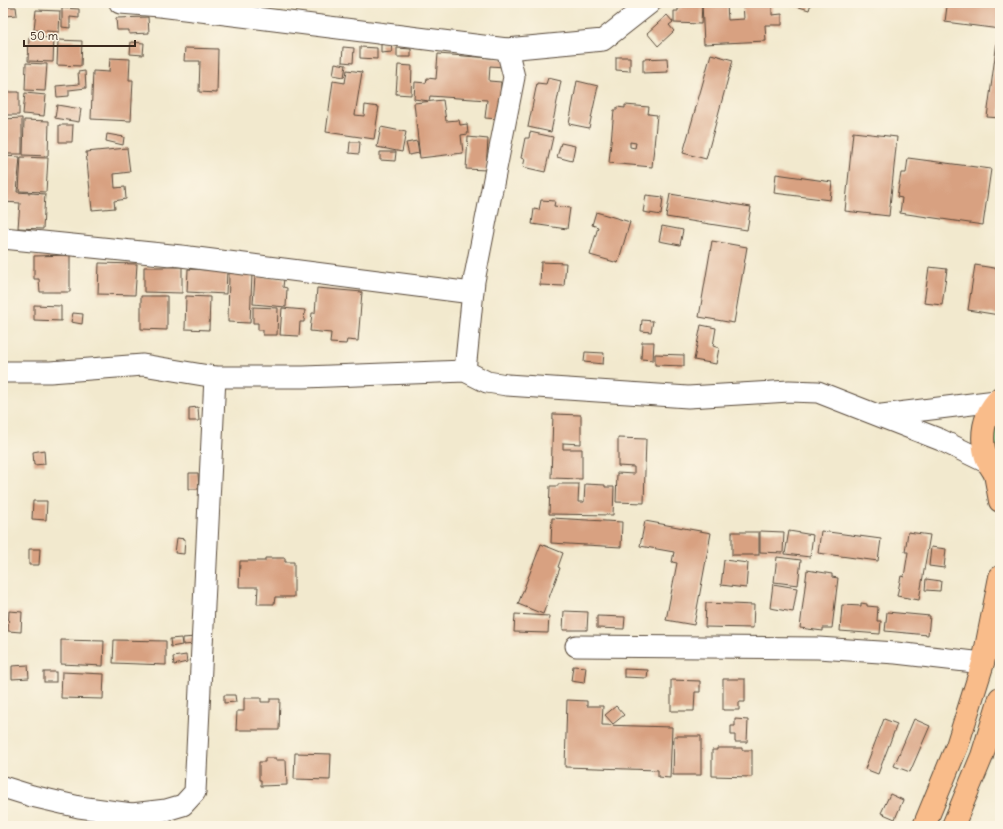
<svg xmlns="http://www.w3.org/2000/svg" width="1003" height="829" font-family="Delius,sans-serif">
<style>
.green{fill:#93d58c;stroke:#678055}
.building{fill:#d8a181;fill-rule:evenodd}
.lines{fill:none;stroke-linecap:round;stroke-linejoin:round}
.minor-casing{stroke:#564738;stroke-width:23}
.major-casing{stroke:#564738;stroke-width:24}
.minor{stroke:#fff;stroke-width:21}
.major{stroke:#f9bc8a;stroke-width:22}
</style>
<rect width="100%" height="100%" fill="#fcf5e5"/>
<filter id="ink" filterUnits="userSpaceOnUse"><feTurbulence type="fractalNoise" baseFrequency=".025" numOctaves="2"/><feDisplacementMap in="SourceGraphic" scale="8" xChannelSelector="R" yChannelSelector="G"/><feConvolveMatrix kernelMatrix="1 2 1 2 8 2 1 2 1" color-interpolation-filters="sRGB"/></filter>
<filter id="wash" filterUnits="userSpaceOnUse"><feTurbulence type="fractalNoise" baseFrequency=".012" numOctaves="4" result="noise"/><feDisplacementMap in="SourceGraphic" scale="16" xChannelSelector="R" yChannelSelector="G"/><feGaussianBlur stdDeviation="0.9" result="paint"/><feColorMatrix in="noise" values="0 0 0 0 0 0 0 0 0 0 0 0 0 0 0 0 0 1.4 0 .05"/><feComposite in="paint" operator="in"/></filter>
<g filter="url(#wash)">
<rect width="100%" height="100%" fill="#f2e9ce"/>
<!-- green -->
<path class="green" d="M1000,408v61l-7,-11 -1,-33z"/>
<g id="blocks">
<!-- building -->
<g class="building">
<path d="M693,3h9l-1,21 -27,-1v-12h4v-3h3l1,-4h11z"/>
<path d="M702,3h25l1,17 16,-1 -1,-16h29v12l10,-1v11h-17l1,16 -62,3z"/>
<path d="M786,3h25l-2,7z"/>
<path d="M956,3h44v26l-55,-7 2,-16 8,1z"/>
<path d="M3,7h13l1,8 -13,1z"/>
<path d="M62,8l17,1v9l-9,-1v11l-8,-1z"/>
<path d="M36,10l24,1 -1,21 -25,-2z"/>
<path d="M667,15l6,7 -4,3 5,6 -16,15 -11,-13z"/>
<path d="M148,17l1,16 -20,1v-4h-12l-1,-12z"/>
<path d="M998,34l2,1v83l-13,-1z"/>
<path d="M29,37l25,1 -1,24 -25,-1z"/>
<path d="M58,40l24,1 -1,25 -24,-1z"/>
<path d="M131,42l13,1 -1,12 -13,-1z"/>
<path d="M391,43l1,9 -11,1v-9z"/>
<path d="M343,47l11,1 -1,15 -11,-1z"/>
<path d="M360,47l17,1v11l-17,-1z"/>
<path d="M185,48l33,1 -1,44 -18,-1 1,-31h-16z"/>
<path d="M397,48l14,1v8h-14z"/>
<path d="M438,54l66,5v8l-14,-1 -1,15 12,1 -2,37 -14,-1 2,-18 -57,-4 -1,5 -15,-2 1,-17 11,1 1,-5 9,1z"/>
<path d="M711,54l22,6 -27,99 -23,-6z"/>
<path d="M616,57h14v14l-14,-1z"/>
<path d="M110,58l20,1 -1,21h4l-2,41 -40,-2 2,-48 16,1z"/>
<path d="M667,58l1,14 -25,1v-14z"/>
<path d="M26,63l21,1 -2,27 -20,-1z"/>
<path d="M335,63l11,2 -2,12 -11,-2z"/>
<path d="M398,65l14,1 -1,29 -15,-1z"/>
<path d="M347,70l15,2 -7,43 9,1 1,-11 14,2 -5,32 -48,-7 7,-51 12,2z"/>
<path d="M85,71l1,17 -17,2v6l-12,1 -1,-11 23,-2 -1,-12z"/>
<path d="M548,78l13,3 -10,51 -23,-5 9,-44 9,1z"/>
<path d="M577,81l21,5 -9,42 -20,-4z"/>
<path d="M3,88h3v4h13v23h-16z"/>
<path d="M25,93l21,2 -2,21 -21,-2z"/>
<path d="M443,100l3,21 13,-1 1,5 7,-1 1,10 -7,1 2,18 -43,5 -6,-55z"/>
<path d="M57,105l24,4 -2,13 -24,-4z"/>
<path d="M625,105l24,2 -1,7 9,1 -5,52 -43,-4 5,-53h3v-3l8,1zM630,142l6,1 -1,5 -5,-1z"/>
<path d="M22,118v36h-19v-35z"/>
<path d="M24,120l25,1 -1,35 -25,-1z"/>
<path d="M59,125h14l-1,17h-13z"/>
<path d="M381,127l25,5 -4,20 -25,-5z"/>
<path d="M530,132l23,5 -8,35 -22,-5 2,-8 -4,-1 4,-20h4z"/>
<path d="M853,132l44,5 -8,79 -44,-5z"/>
<path d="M107,134l17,3 -1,8 -17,-4z"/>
<path d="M468,137l20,2 -2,31 -20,-1z"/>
<path d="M417,141l2,12 -10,2 -3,-12z"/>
<path d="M350,142h10l-1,12 -10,-1z"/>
<path d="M561,143l14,3 -3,15 -15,-4z"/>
<path d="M127,148l3,24 -16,2 1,14 10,-1 1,12 -12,2 1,7 -23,2 -6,-58z"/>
<path d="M380,152h16l-1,9 -15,-1z"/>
<path d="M3,156l17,1 -3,35 28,2 -2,35 -25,-1 2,-25 -17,-1z"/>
<path d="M21,157l27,1 -2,34 -27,-1z"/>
<path d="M908,158l83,11 -8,56 -83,-12 2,-15 -5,-1 4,-24h5z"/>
<path d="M776,174l56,8 -2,18 -56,-7z"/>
<path d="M670,194l81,13 -4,23 -81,-13z"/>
<path d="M646,195l17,2 -2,18 -18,-3z"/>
<path d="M541,200l14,1 -1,5 16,2 -3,21 -35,-5 2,-15 5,1z"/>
<path d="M596,212l34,10 -12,41 -28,-8 8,-28 -6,-2z"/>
<path d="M662,226l21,4 -3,15 -21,-4z"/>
<path d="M712,241l35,6 -13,76 -35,-6z"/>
<path d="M70,255v37h-30l-1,-13h-5v-23z"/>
<path d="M541,262l25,1 -2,23 -24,-1z"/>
<path d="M99,263l38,1 -2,31 -37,-1z"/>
<path d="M975,265l25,4 -1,46 -31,-5z"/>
<path d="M144,267h38v26l-38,-1z"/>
<path d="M929,267l18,2 -5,36 -18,-2z"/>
<path d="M188,269l39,2 -1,23 -39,-2z"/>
<path d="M229,273l23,1 -2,49 -22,-1z"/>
<path d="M255,276l29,3 -1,8 4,1 -1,19 -33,-3z"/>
<path d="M317,288l45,4 -4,49 -11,-1 -1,4 -16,-1 1,-10 -21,-2 2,-18h3z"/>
<path d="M141,296h26v34l-26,-1z"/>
<path d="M186,296l24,1 -1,33 -24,-1z"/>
<path d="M34,305l27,1v15l-27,-1z"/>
<path d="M253,307l25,1 -1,27h-14v-5h-5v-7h-5z"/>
<path d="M282,308l23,2 -1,12h-4l-1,14 -19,-1z"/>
<path d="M73,313l10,1 -1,10 -11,-2z"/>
<path d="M642,320l11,1 -2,11 -10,-1z"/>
<path d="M701,325l15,3 -3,18 6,2 -3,16 -22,-4z"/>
<path d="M642,342h12l-1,18 -12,-1z"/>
<path d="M585,352l19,1 -1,11 -19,-2z"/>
<path d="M655,354l29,1v11l-29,-1z"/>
<path d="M198,407l1,14h-10v-13z"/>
<path d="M553,414l28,1v29l-18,-1v6h19v30l-31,-1z"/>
<path d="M618,438l28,1 -2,64 -28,-1 1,-29 17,1v-7l-16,-1z"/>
<path d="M44,450l1,14 -11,1 -1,-13z"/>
<path d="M189,473h9l1,16h-10z"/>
<path d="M558,484h21l-1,18h6l1,-18 20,1v2h9l-1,28 -64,-1 1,-28h8z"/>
<path d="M33,501h14l-1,19 -14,-1z"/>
<path d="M552,518l70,4 -1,25 -70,-4z"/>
<path d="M645,521l66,12 -17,92 -28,-5 11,-57 -5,-1 2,-10 -34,-6z"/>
<path d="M760,531l24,1 -1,21 -23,-1z"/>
<path d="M789,531l24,4 -3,22 -25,-3z"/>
<path d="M821,531l60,8 -3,22 -60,-8z"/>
<rect x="732" y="532" width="27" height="23"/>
<path d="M908,532l22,3 -11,65 -22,-4 4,-20 3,1 4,-25h-3z"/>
<path d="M177,538l8,1 -1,15 -9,-1z"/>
<path d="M541,544l22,9 -5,14 2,1 -17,46 -25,-10z"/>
<path d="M931,547l15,2 -2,19 -15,-2z"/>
<path d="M29,549h11l-1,16h-10z"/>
<path d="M777,557l24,3 -3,25 -24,-3z"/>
<path d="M265,558h20v4h9v35h-19l-1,7h-17l1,-17h-19l1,-26h25z"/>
<path d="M724,560l24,3 -2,25 -25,-3z"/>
<path d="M807,570l25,4v3l6,1 -6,50h-9v3l-23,-3z"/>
<path d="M926,579l15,2 -1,10 -15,-1z"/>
<path d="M773,584l24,4 -4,24 -23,-4z"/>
<path d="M706,603l48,2 -1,23 -48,-1z"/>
<path d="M861,603l6,1v2l11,1 -1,14h4l-1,13 -40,-3 2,-26 19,1z"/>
<path d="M9,611l13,1 -1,20 -13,-1z"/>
<path d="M564,611l24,1 -1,18h-24z"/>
<path d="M887,612l43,4 -2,19 -43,-4z"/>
<path d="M515,614l34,2 -1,17 -34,-1z"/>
<path d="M597,616l28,1 -1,12 -27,-1z"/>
<path d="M195,637l1,7 -13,1v-7z"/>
<path d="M181,638l1,7 -11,2 -1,-8z"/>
<path d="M61,640l43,1 -1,25 -42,-2z"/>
<path d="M114,640l52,1v24l-53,-2z"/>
<path d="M186,655l1,7 -13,3 -1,-8z"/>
<path d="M28,665l1,13 -17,1v-13z"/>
<path d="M573,666l13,1 -2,16 -13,-2z"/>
<path d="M624,669l24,1 -1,8 -23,-1z"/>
<rect x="44" y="672" width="12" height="10"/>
<path d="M62,672l42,2 -1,25 -42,-1z"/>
<path d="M723,679h22v23h-6v8h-16z"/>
<path d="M671,680l29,1v11h-5l-1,19h-23z"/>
<path d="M224,695h11l1,7 -12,1z"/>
<path d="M244,698h17v4h9v-3h10l-1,31h-43l1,-19h7z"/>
<path d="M567,700l20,1v5h16l-1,19 70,2 -2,51 -12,-1v-7l-93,-3z"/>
<path d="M616,706l8,9 -11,9 -8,-9z"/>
<path d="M735,719l13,1 -1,22h-12v-7h-4v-9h4z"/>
<path d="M884,719l13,5 -19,50 -13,-5z"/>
<path d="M914,719l16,7 -20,46 -16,-6z"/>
<path d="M674,736h27v39h-28z"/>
<path d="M717,748h25v2h10v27l-40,-1v-26h5z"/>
<path d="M295,753l36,1 -1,26 -36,-1z"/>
<path d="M265,758h11v2h10l1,25 -26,1v-6h-2v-18h6z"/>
<path d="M890,794l13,6 -8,19 -14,-6z"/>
</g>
</g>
</g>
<g filter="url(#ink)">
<use href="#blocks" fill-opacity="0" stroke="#564738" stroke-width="1"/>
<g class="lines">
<defs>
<g id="minor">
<path d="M120,3l40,3 347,43 96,-9 47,-37"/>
<path d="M3,238l178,18 291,37"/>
<path d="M465,371l9,-90 40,-204 -7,-28"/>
<path d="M3,372h47l93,-7 72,12h89l161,-6 22,11 20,3 181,12 101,-6 29,1 123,48 47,23"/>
<path d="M882,415l114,-14"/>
<path d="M576,646l242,2 78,5 87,10"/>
<path d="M3,787l29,9 47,11 53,7 34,-4 17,-5 12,-13 20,-415"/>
</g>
<g id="major">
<path d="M1000,398c-23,22 -22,59 0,81"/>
<path d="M995,474l5,27"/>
<path d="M924,826l33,-80 26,-83 17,-86"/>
<path d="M953,826l29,-70 18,-58"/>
</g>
</defs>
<!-- minor casing -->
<use href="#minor" class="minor-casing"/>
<!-- major casing -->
<use href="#major" class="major-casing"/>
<!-- minor -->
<use href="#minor" class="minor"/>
<!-- major -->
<use href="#major" class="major"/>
</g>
</g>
<!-- margin -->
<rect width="1003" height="829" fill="none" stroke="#fcf5e5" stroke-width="16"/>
<!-- scale -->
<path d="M24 40v6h111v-6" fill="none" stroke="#3b2a1e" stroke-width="2"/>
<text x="30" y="40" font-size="12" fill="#3b2a1e" stroke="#fcf5e5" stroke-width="3" paint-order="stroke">50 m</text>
</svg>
